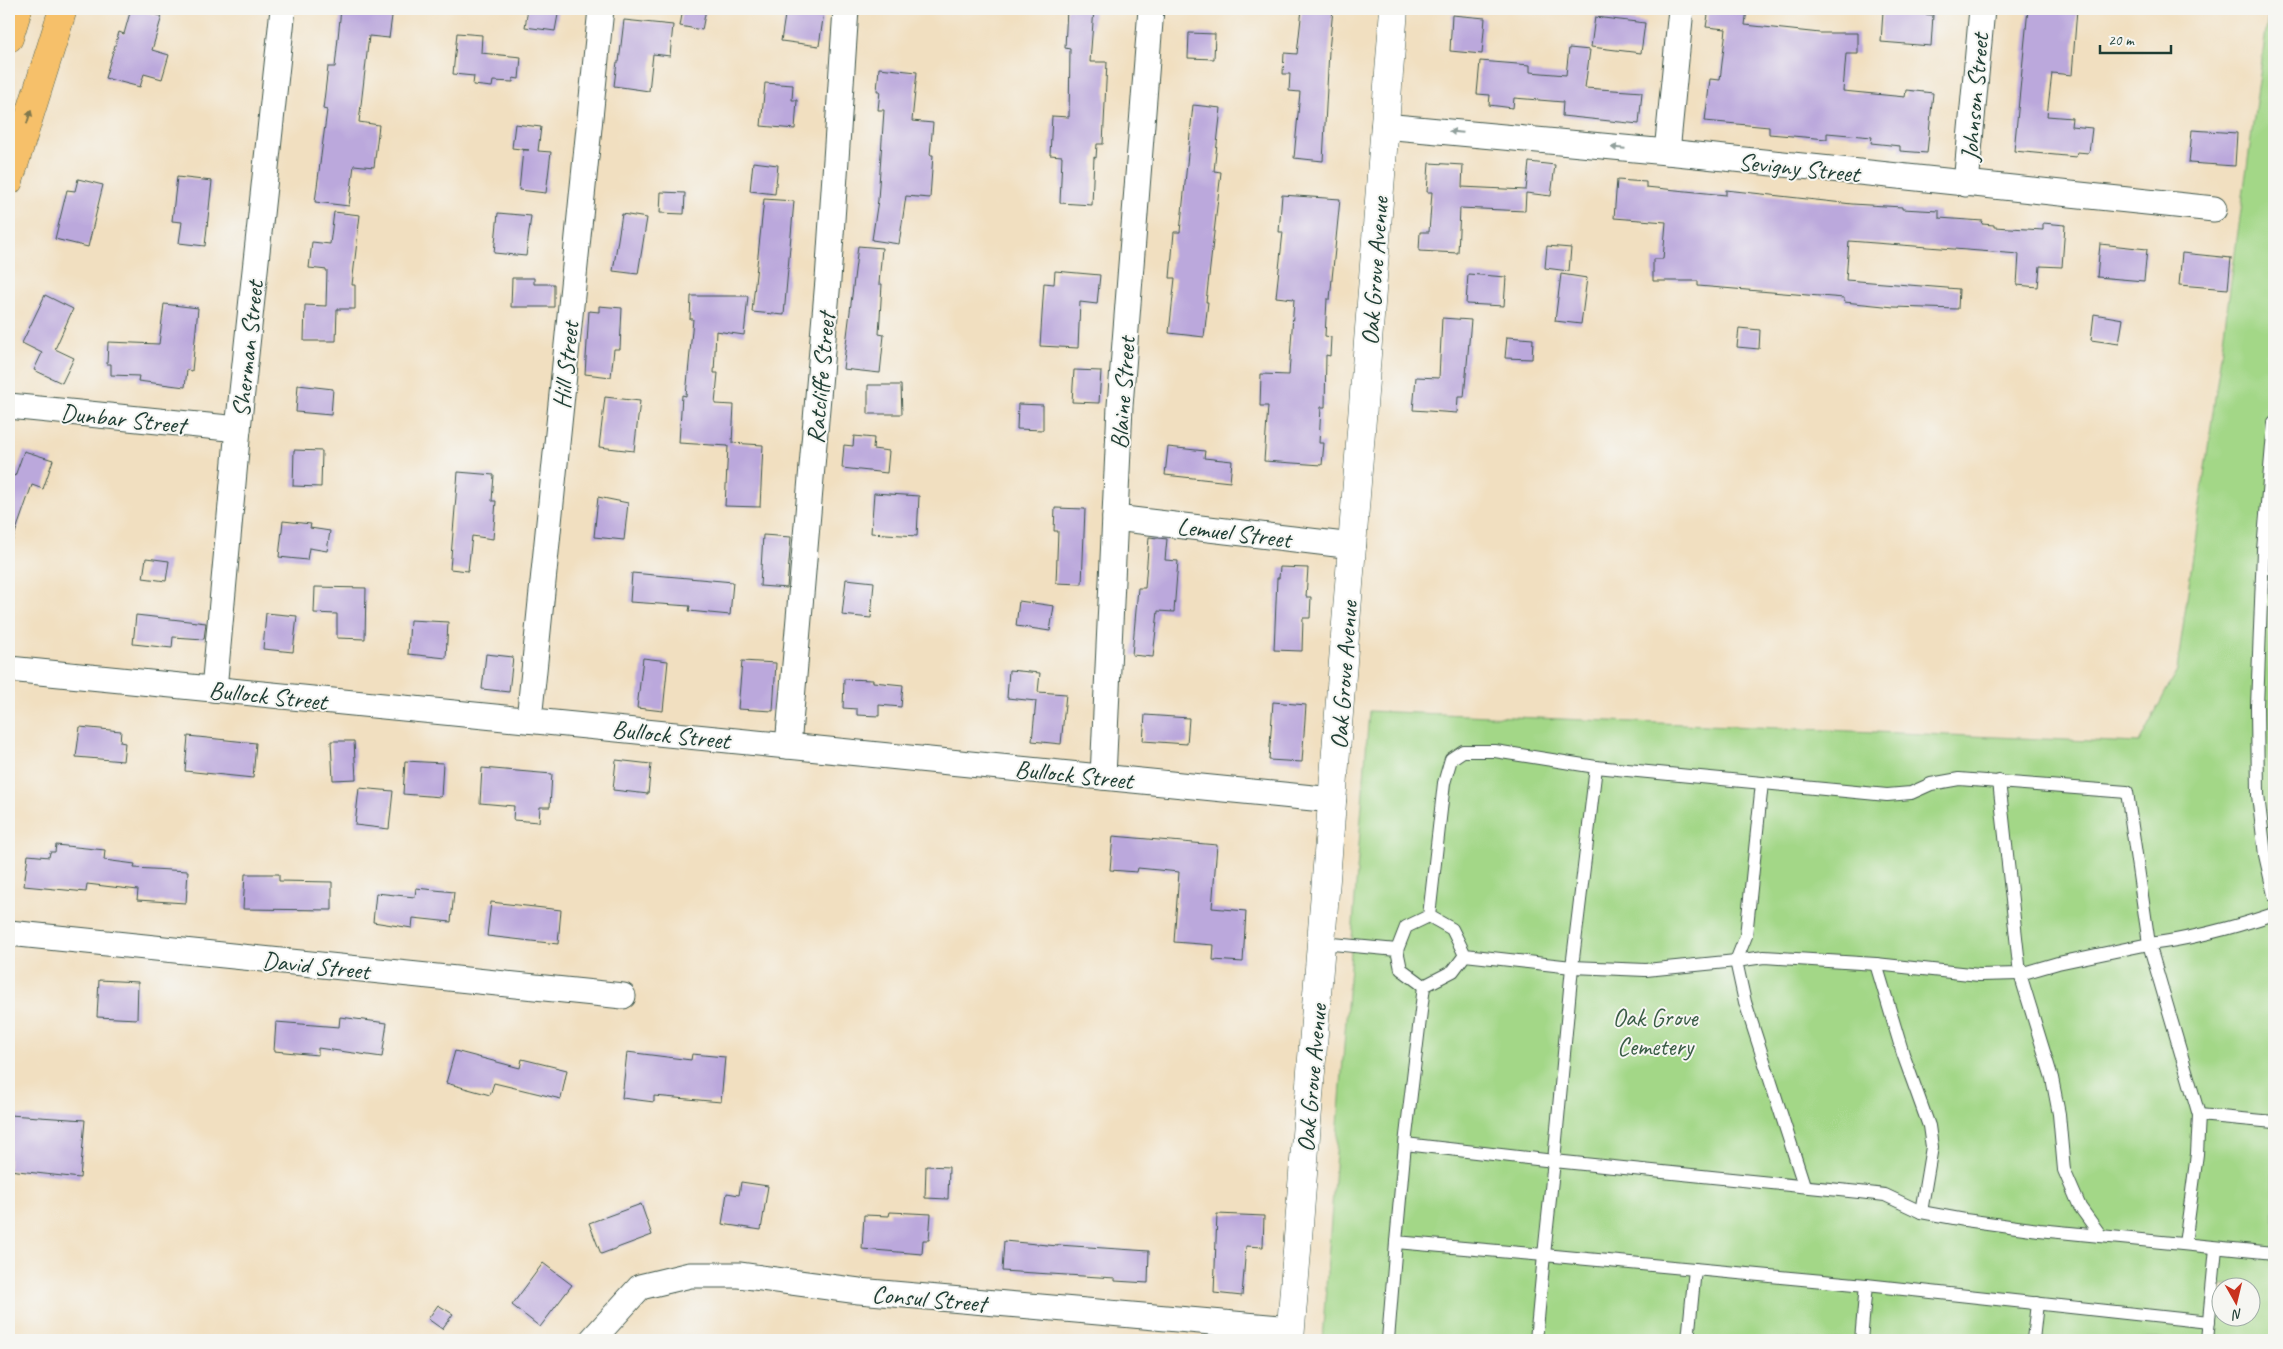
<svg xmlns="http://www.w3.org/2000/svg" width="2283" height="1349" font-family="Caveat,sans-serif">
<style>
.green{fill:#a3d787;stroke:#618a5e;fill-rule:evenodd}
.building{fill:#bba8dc}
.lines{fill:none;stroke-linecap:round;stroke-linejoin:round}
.service-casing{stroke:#3e5549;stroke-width:14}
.minor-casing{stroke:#3e5549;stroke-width:27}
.tertiary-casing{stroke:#3e5549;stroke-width:29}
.primary-casing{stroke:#3e5549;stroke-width:29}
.service{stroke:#fff;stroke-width:12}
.minor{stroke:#fff;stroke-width:25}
.tertiary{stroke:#fff;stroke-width:28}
.primary{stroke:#f6c06b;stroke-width:28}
.oneway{fill:#80784d}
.oneway2{fill:#8f9e9a}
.labels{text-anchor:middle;stroke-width:4;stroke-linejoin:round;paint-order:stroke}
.street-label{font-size:25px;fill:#1f3d34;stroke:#f6f6f2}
.park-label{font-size:25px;fill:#395c45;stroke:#f6f6f2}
</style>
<rect width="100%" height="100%" fill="#f6f6f2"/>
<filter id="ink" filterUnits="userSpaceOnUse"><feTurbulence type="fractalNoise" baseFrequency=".02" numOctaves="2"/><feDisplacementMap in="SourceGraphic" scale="10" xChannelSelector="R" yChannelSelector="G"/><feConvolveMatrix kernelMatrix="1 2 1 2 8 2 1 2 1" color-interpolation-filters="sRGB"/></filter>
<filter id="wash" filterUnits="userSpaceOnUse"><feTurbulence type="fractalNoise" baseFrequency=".0096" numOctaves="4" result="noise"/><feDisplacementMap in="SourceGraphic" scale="20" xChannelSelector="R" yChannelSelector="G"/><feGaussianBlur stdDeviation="1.12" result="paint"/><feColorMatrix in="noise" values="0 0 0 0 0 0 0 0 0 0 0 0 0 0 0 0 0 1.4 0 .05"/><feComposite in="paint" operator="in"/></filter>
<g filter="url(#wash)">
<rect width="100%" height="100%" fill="#f1dfc0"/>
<!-- green -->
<path class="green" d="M2269,9h5v1331h-952l47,-629 770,32 38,-73zM2220,1286h30v30h-30z"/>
<g id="blocks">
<!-- building -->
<g class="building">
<path d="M131,9l31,7 -10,34 17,5 -7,24 -18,-5 -4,13 -35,-9 14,-46 5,2z"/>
<path d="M341,9h52l-4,29 -20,-2 -10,86 20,3 -5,42 -20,-2 -5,41 -34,-4 12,-92 -4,-1 5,-42h7z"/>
<path d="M528,9h31l-4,22 -30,-4z"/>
<path d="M683,9h23l-4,21 -22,-4z"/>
<path d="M786,9l38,3 -5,34 -38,-5z"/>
<path d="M1067,9h27l-4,53h17l-4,82h-6l-1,14 -2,-1 -2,48 -32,-2 2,-47 -12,-1 2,-39 17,1 1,-68 -5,-1z"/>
<path d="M1302,9h31l-4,42 -6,110 -29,-3 6,-66 -11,-1 1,-17h-7l1,-21 13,1z"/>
<path d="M1709,9h38l-2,16 75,8h38v21h-12l-3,37 62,6 1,-7 27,3 -6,60 -27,-2v-5l-29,-3 1,-6 -45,-4v6l-58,-5v-7l-64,-6 5,-42 10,1 6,-51 -20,-2z"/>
<path d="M2028,9h49l-5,66 -20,-2 -5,43 25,2 -1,8 21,2 -3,25 -12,-1 -1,5 -62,-6z"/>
<path d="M1883,11l50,4 -2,31 -50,-4z"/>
<path d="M1452,15l33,3 -3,36 -32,-3z"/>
<path d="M1595,17l50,6 -4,30 -50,-6z"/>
<path d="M624,20l49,5 -3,31 -17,-2 -4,37 -35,-5 3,-24h2z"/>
<path d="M457,33l25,2 -1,18 40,4 -2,22 -6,-1v4l-20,-1 -1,6 -19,-2 1,-9 -21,-2z"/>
<path d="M1189,33l26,1 -1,25 -26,-1z"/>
<path d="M1569,48l21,2 -5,38 57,4 -3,32 -77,-8 1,-14 -49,-4 -1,10 -24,-3 1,-10 -13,-1 3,-33 50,4v7l36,3z"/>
<path d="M879,68l38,4 -5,49 21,2 -3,32h3l-3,43 -24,-2 -7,48 -27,-4 6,-40 6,-90h-6l2,-19h-3z"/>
<path d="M765,83l28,2 -1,15h5l-2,29 -34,-3z"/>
<path d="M1193,105l28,3 -7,63 7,1 -15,130h2l-4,35 -35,-4 6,-55h-5l4,-46h6z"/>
<path d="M515,124l26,3 -3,24 13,1 -5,41 -27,-3 4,-40h6l-17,-2z"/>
<path d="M2192,130l45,3 -2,33 -46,-3z"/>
<path d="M753,162l25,3 -3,29 -25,-3z"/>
<path d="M1529,162l26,3 -4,31 -25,-3 -1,18 -65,-3 -2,45 -39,-2 1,-19h9l3,-40h-5l2,-29 34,2 -1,22 64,3z"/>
<path d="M177,177l35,4 -7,65 -26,-3 3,-21 -10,-1z"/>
<path d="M78,179l25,6 -15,62 -33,-8 12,-49 8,1z"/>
<path d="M1617,180l29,2v5l80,8v-5l126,14 50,3v2l37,2v7l44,3 -1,3 12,1v2l49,3v-7l22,2 -3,42 -22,-1 -2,21 -21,-2 2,-31 -170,-13 -3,39 113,9 -1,20 -64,-2 -50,-5v-4l-146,-12v-5h-45v-22h10l3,-37 -52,-4z"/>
<path d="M661,192l24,1 -1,21 -24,-1z"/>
<path d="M1282,195l58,4 -10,100h-3l-2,37 6,1 -1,19 -4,-1 -1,52h-4l-2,36h5l-2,22 -58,-4 4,-55h-8l1,-32 28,1 5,-76 -18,-2 7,-65h-4z"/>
<path d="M764,199l30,2 -10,114 -32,-3z"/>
<path d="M334,212l26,3 -8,70h3v24h-18l-1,32h-32l1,-36 21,1 1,-36 -18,-2 3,-26 18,2z"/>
<path d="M498,213l33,3 -5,40 -32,-3z"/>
<path d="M622,214l25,4 -9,56 -25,-3z"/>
<path d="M2100,244l47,5 -3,32 -47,-4z"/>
<path d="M858,246l24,2 -3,36h3l-3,50 5,1 -4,38 -37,-4z"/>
<path d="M1547,246l24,2 -2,23 -24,-3z"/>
<path d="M2182,253l49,5 -3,31 -49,-4z"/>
<path d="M1055,271l45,4 -3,29 -17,-2 -2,46 -38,-2 4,-63 10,1z"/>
<path d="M1468,274l38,3 -2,29 -38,-2z"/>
<path d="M1561,274l26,4 -6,46 -26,-3z"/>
<path d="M512,278h22v6h20v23h-43z"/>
<path d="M45,295l28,14 -18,40 19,9 -12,25 -28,-13 8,-17 -20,-10z"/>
<path d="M691,296h57l-4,39 -28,-4 -2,42h4l-3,31 19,1 -2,38 31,2 -3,62 -35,-1 3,-60 -49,-3 3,-48 4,1 7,-77h-3z"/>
<path d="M164,304l34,4 -6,63 -5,-1 -2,17 -47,-6 1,-5 -28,-1v-11h-4l1,-22 51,2z"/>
<path d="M599,306l23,2 -2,41h-6l-3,28 -26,-3 4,-63 10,1z"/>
<path d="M2094,314l29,5 -4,25 -28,-4z"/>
<path d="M1442,318l29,2 -7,77h-6l-1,16 -44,-3 3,-33 23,1z"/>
<path d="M1739,328l21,2 -1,19 -22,-2z"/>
<path d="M1507,337l26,2 -1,20 -27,-1z"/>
<path d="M1074,370l27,1 -2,32 -27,-1z"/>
<path d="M298,385l35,4 -2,26 -35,-3z"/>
<path d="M868,385h33l1,29h-34z"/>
<path d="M605,397l35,4 -6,50 -35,-4z"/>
<path d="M1018,404l25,1v25l-26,-1z"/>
<path d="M854,436l20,2 -1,11 16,2 -2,22 -45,-5 2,-23 9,1z"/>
<path d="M1168,447l37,4 -1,7 28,3 -2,21 -65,-7z"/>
<path d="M294,450l28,1 -1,36 -28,-1z"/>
<path d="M24,451l29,9 -10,29 -11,-4 -20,57h-3v-69l6,3z"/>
<path d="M458,472l36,3 -2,26h4l-3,38 -21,-3 -4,35 -18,-2z"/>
<path d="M874,493l45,3 -2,40 -46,-3z"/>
<path d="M598,497l30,6 -4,37 -30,-3z"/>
<path d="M1055,508l30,1 -3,75 -26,-1 2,-52h-4z"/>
<path d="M283,521l28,3 -1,4 20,3 -3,20 -18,-3 -2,12 -28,-3z"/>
<path d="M763,535l28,2 -4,51 -27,-2z"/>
<path d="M1149,537l18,2 -2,21 13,1 -4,51 -16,-1 -5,46 -21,-2 6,-67h7z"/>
<path d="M146,558l23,3 -3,20 -23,-3z"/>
<path d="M1280,567l28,1 -2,29h5l-1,21h-7l-1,33 -28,-1 3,-72h2z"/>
<path d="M632,573l101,9 -3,33 -41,-4 1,-5 -60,-4z"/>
<path d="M846,579l28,3 -3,36 -29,-3z"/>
<path d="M315,587l51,1 -1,51 -28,-1v-24l-23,-1z"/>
<path d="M1019,601l35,5 -4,25 -34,-5z"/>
<path d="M266,613l31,3 -4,36 -30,-3z"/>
<path d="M136,615l70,8 -2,16 -31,-2 -1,11 -39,-4z"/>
<path d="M410,620l38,2 -2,36 -38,-4z"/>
<path d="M486,654l27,3 -4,35 -27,-3z"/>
<path d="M643,658l25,3 -5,50 -26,-3z"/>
<path d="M742,661l34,2 -3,48 -35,-2z"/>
<path d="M1009,670l31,3 -2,19 28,2 -5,50 -29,-3 4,-40 -29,-3z"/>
<path d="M844,679l29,1v2l30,3 -2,22 -22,-2v11l-22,-1v-6l-14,-1z"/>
<path d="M1273,702l33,3 -4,57 -33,-2z"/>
<path d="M1145,715l44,3 -2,26 -44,-3z"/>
<path d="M80,727l41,4 -1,11 5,1 -2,18 -47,-4z"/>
<path d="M188,736l68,7 -3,35 -68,-7z"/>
<path d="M331,741h23l2,38 -23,1z"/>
<path d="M616,760l35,4 -3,30 -35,-4z"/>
<path d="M405,761l38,2 -2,34 -38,-3z"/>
<path d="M482,768l70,6 -2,33h-10l-1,15 -26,-2 1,-14 -34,-3z"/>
<path d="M359,788l34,3 -4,38 -34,-4z"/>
<path d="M1113,836l104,9 -5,63 34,3 -3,51 -30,-2 1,-15 -40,-3 5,-70 -41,-4 -1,4 -27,-2z"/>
<path d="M56,845l49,5 -1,10 31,4 -1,4 54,3 -2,32 -49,-3 1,-10 -51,-6 -1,8 -62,-6 4,-31 21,2 1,-5h5z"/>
<path d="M245,874h34v7l53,1v28l-89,-1z"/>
<path d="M416,888l38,4 -3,30 -38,-4 -1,10 -39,-6 3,-29 39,4z"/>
<path d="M491,902l70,8 -3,34 -71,-8z"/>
<path d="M99,980l39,2 -1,37 -40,-2z"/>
<path d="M340,1017l47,6 -5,34 -64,-9v7l-44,-4 2,-29 63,5z"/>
<path d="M455,1051l65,17 2,-9 45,11 -6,29 -67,-16 -4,12 -44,-12z"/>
<path d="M627,1052l64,8 1,-6 33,3 -4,45 -67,-6v6l-32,-4z"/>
<path d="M9,1115l76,5 -5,58 -71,-8z"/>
<path d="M926,1166l23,1 -1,32 -23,-1z"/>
<path d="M741,1182l27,4 -7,44 -39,-6 5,-31 12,2z"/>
<path d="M641,1204l11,31 -51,19 -12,-31z"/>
<path d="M890,1212l41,2 -2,26h-6l-1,14 -60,-5 2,-34 25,1z"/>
<path d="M1217,1214l47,2 -1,31 -17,-1 -4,50 -28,-3z"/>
<path d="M1004,1241l54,5v-1l91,6 -1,32 -33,-2v-3l-113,-7z"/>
<path d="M543,1263l29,22 -32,42 -28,-22z"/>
<path d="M438,1305l15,9 -11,15 -14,-10z"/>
</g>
</g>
</g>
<g filter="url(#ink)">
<use href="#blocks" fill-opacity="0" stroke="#3e5549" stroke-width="1"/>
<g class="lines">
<defs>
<g id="service">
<path d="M2274,422l-11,128 11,1"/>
<path d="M2263,550l-6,156 1,89 7,60 9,40"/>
<path d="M1596,767l291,28 24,-2 20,-9 28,-5 168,13 22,152 -91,19 -38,11 -41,1 -103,-11 -112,-7 -28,4 9,41 59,183"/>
<path d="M1999,781l21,193 32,104 7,36 5,56 16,37 21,29"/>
<path d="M1762,783l-16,153 -10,25 -90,9 -74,-3 -18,194 305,31 26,3 36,17 44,8 74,10 235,23"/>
<path d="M1322,943l75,7 4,19 23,17"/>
<path d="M1397,950l9,-23 23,-11"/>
<path d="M1876,964l27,90 26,72 3,21 -11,65"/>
<path d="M2199,1115l75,7"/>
<path d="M1405,1144l149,17 -10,94 -148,-13 9,-98 19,-158 29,-15 12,-16 107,12 24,-200 -101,-16h-32l-12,8 -7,24 -15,133 23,13 13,26"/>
<path d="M2185,1244l12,-90 2,-39 -50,-171c43,-5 83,-16 125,-30"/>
<path d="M1388,1340l8,-98"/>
<path d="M1536,1340l8,-85 322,30 343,37"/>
<path d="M1688,1340l7,-71"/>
<path d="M1861,1340l5,-55"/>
<path d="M2033,1340l4,-37"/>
<path d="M2207,1340l9,-92"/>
</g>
<g id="minor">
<path d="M1384,126l283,26 547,57"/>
<path d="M1667,152l14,-143"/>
<path d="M1966,184l16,-175"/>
<path d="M9,406l229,23"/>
<path d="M1115,518l238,28"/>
<path d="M9,669l1324,131"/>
<path d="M214,689l24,-260 45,-420"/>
<path d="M529,720l72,-711"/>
<path d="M788,746l40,-466 18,-271"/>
<path d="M1103,777l17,-371 31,-397"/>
<path d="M9,933l614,63"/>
<path d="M592,1340l48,-53 50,-12h49l120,16 432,38"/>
</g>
<path id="tertiary" d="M1290,1340l104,-1331"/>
<g id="primary">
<path d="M9,38l9,-29"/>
<path d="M9,181l54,-172"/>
</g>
</defs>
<!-- service casing -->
<use href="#service" class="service-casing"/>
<!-- minor casing -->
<use href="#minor" class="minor-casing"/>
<!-- tertiary casing -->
<use href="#tertiary" class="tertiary-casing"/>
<!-- primary casing -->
<use href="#primary" class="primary-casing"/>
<!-- service -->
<use href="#service" class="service"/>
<!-- minor -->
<use href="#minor" class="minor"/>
<!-- tertiary -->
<use href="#tertiary" class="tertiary"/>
<!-- primary -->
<use href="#primary" class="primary"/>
</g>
<!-- one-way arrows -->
<defs><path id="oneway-solid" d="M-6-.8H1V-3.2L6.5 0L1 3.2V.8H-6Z" transform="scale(1.25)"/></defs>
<use class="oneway" href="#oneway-solid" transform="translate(29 117) rotate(-73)"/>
<g class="oneway2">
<use href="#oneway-solid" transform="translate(1456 132) rotate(-175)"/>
<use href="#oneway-solid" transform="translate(1618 148) rotate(-175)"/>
</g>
</g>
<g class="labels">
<!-- street labels -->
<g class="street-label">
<text transform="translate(1974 97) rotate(-85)" y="9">Johnson Street</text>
<text transform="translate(1799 167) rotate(6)" y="9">Sevigny Street</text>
<text transform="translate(1374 271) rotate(-86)" y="9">Oak Grove Avenue</text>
<text transform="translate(247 349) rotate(-84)" y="9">Sherman Street</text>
<text transform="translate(565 365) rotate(-84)" y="9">Hill Street</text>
<text transform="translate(820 378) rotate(-85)" y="9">Ratcliffe Street</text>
<text transform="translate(1122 393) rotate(-86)" y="9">Blaine Street</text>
<text transform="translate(123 418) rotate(6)" y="9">Dunbar Street</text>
<text transform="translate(1234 532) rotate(7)" y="9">Lemuel Street</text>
<text transform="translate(1343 675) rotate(-86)" y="9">Oak Grove Avenue</text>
<text transform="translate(268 695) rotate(6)" y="9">Bullock Street</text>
<text transform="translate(671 734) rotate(6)" y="9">Bullock Street</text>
<text transform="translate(1074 774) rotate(6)" y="9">Bullock Street</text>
<text transform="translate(316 965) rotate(6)" y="9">David Street</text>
<text transform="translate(1311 1078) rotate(-85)" y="9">Oak Grove Avenue</text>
<text transform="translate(929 1298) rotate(5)" y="9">Consul Street</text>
</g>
<!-- park labels -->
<g class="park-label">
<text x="1655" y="1026">Oak Grove<tspan x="1655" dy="29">Cemetery</tspan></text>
</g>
</g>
<!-- margin -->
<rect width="2283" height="1349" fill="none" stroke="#f6f6f2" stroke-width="30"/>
<!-- north arrow -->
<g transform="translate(2236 1302) rotate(172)"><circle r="24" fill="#f6f6f2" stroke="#a0aca6"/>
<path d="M0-4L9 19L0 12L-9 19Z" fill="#c8321e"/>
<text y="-8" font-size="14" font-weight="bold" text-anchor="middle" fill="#1f3d34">N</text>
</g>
<!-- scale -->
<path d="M2100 45v8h71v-8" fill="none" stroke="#1f3d34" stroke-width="2.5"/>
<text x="2108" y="45" font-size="15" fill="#1f3d34" stroke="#f6f6f2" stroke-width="4" paint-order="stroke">20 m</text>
</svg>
